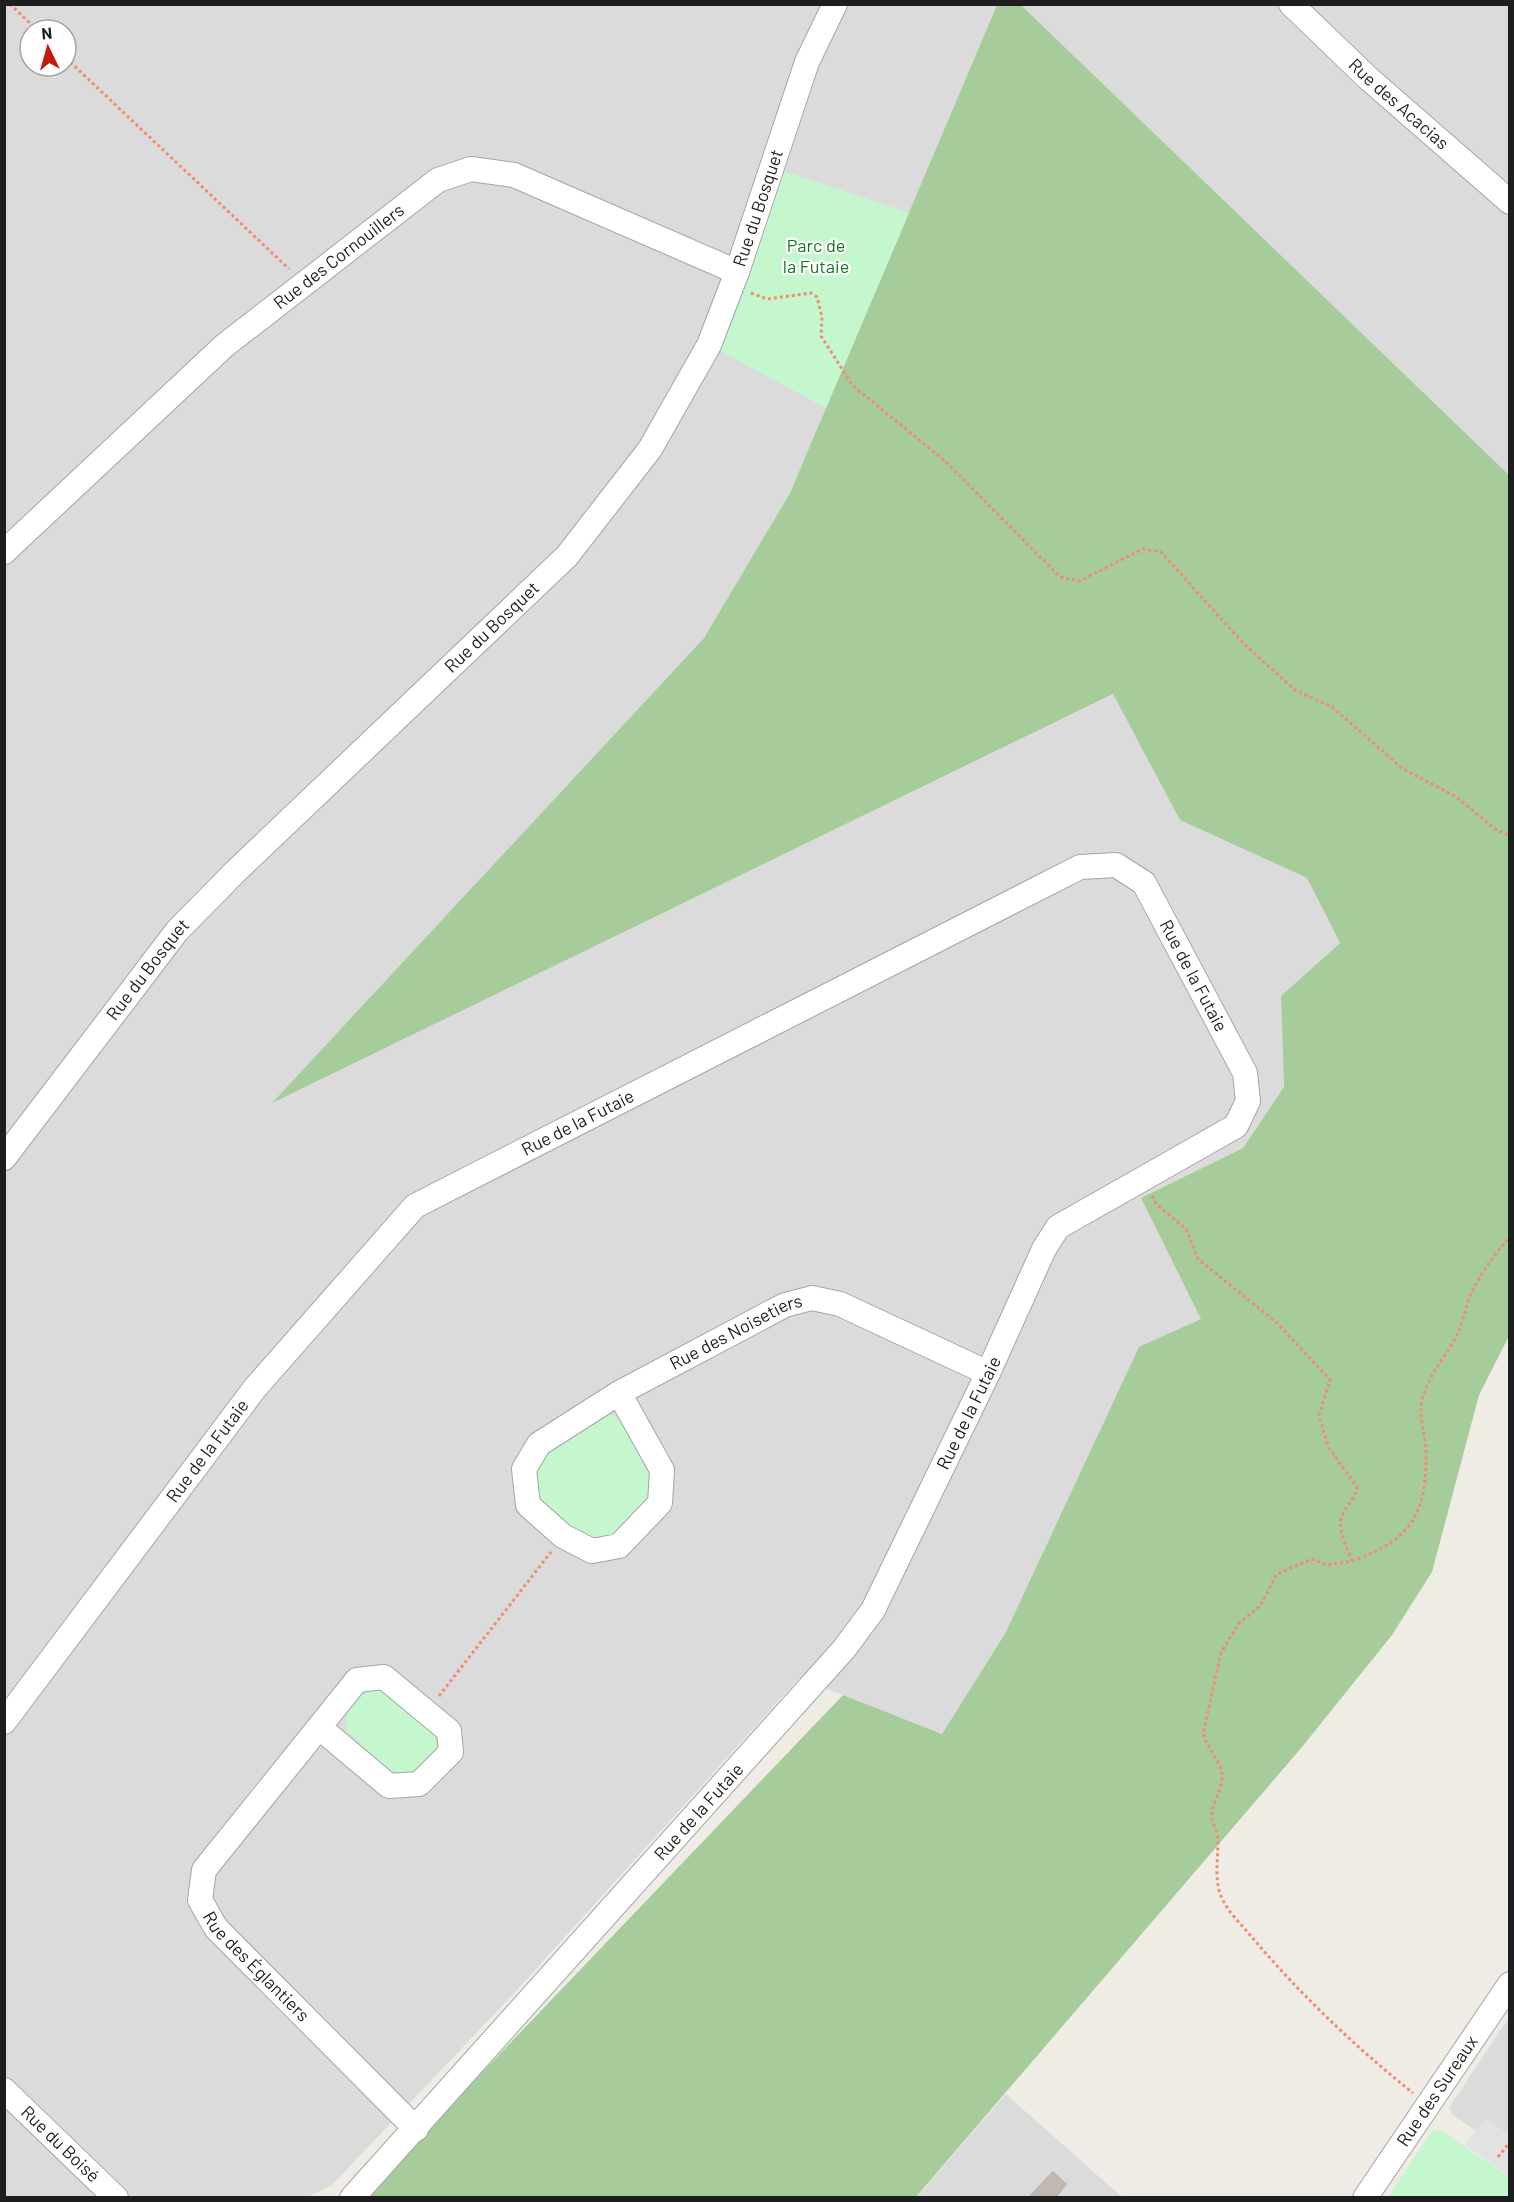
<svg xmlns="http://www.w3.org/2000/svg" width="1514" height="2202" font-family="Barlow,sans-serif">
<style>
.residential{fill:#dcdbdb;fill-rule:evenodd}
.forest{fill:#a6cc9c}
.park{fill:#c4f7cd}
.parking{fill:#e2e2e2}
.building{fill:#bfb9b2;stroke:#c0b4a8;stroke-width:1.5}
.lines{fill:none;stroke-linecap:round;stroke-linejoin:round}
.minor-casing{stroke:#a5a5a5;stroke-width:26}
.path{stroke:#f38a72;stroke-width:3;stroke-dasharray:3 3;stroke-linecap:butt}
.minor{stroke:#fff;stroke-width:24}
.labels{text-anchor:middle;stroke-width:4.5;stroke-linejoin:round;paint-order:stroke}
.street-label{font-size:18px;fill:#1e1e1e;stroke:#fff}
.park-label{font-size:18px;fill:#117823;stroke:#fff}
</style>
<rect width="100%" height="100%" fill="#efece5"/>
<!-- residential -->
<g class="residential">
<path d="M5,5h992l-207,488 -86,145 -430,463 840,-407 66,126 127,58 33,65 -59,53 3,91 -41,61 -102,50 61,121 -260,415 -143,-56 -282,312 -185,195 -26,13h-301zM30,30h36v36h-36z"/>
<path d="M1021,5h488v470z"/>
<path d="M1509,2017v136l-57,-39 -3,-6z"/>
<path d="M1006,2094l116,103 -206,1z"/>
</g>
<!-- forest -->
<path class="forest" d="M997,5h24l488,470v861l-30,59 -47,177 -40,63 -90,112 -386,450h-553l480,-502 99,39 64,-102 133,-285 62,-28 -60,-121 102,-50 41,-61 -3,-91 59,-53 -33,-65 -127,-58 -67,-126 -841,409 432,-465 86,-145z"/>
<!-- park -->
<g class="park">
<path d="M772,167l137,46 -83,195 -117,-63z"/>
<path d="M603,1412l17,8 34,63 -1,17 -37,37 -24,5 -55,-41 -4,-30 11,-21z"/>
<path d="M379,1689l55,40 3,19c-13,17 -22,27 -43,29l-48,-47c-1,-27 8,-35 33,-41z"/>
<path d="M1433,2130l9,1 67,46v20h-121z"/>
</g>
<!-- parking -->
<path class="parking" d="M1485,2118l24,16v42l-44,-31z"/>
<!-- building -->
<path class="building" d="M1053,2172l13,12 -11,14h-27z"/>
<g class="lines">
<defs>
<g id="minor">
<path id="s1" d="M1291,4l77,74 142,124"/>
<path id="s2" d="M4,552l220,-206 214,-166 33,-11 43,6 223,97"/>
<path id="s3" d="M4,1158l173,-227 58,-59 332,-316 83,-107 59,-104 28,-73 70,-210 28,-58"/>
<path id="s4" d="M619,1393l43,77 -2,33 -41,43 -27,5 -29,-15 -35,-31 -4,-36 15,-25 80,-51 166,-88 27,-7 28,6 148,69"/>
<path id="s5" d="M4,1722l251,-334 160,-182 665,-339 36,-2 28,18 101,190 3,28 -12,25 -178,101 -14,22 -56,124 -115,237 -29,39 -492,549"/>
<path id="s6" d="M320,1728l69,58 30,-2 32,-32 -2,-21 -65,-54 -27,3 -153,190 -4,30 16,28 200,201"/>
<path id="s7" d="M4,2090l112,108"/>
<path id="s8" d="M1365,2198l145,-214"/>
</g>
</defs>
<!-- minor casing -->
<use href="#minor" class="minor-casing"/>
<!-- path -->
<g class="path">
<path d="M10,4l27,26"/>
<path d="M66,58l223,211"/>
<path d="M751,293l16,6 44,-6 6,4 5,20 -1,19 32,50 92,75 115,116 19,4 64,-32 18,3 82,91 52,47 37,17 71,62 52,27 40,33 15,7"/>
<path d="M1152,1196l5,9 29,24 12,30 79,64 53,57 -11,36 10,32 28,39c-2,13 -11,18 -15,29 -6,12 6,33 10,45l-25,4 -15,-6 -35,15 -17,32 -22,18 -17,29 -18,81c4,14 18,27 19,41 1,15 -9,25 -10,39 -1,9 6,18 6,26 0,18 -3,32 1,50 4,17 20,32 31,45 48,57 104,111 163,158"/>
<path d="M1352,1561c59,-21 75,-46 74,-110 0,-16 -8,-33 -4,-50 5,-24 22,-42 34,-64 7,-14 9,-29 15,-43 10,-21 23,-40 39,-57"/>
<path d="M439,1696l112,-144"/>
<path d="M1498,2157l12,-15"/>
</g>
<!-- minor -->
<use href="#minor" class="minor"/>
</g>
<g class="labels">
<!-- street labels -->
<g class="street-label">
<text dy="6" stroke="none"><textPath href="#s1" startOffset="147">Rue des Acacias</textPath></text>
<text dy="6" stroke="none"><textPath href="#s3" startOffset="1227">Rue du Bosquet</textPath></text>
<text dy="6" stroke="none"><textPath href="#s2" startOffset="447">Rue des Cornouillers</textPath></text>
<text dy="6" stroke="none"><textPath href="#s3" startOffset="723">Rue du Bosquet</textPath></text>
<text dy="6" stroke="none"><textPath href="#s3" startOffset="237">Rue du Bosquet</textPath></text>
<text dy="6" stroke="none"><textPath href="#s5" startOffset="1581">Rue de la Futaie</textPath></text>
<text dy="6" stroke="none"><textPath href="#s5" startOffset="843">Rue de la Futaie</textPath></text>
<text dy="6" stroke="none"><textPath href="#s4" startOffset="580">Rue des Noisetiers</textPath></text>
<text transform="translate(969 1413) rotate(-64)" y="6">Rue de la Futaie</text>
<text dy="6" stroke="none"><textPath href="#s5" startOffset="339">Rue de la Futaie</textPath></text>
<text transform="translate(699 1812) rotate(-48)" y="6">Rue de la Futaie</text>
<text dy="6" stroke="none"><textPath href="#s6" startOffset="660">Rue des Églantiers</textPath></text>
<text dy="6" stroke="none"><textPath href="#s8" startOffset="129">Rue des Sureaux</textPath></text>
<text dy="6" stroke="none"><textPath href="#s7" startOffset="78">Rue du Boisé</textPath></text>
</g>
<!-- park labels -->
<g class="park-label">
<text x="816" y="252">Parc de<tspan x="816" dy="21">la Futaie</tspan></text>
</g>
</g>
<!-- border -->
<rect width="1514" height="2202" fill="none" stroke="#1e1e1e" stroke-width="12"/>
<!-- north arrow -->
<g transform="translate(48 48) rotate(355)"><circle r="28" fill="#ffffff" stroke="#a5a5a5" stroke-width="1.5"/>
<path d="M0-4.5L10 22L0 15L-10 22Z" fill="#c31a0a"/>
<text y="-9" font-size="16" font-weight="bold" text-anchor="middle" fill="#1e1e1e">N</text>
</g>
</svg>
